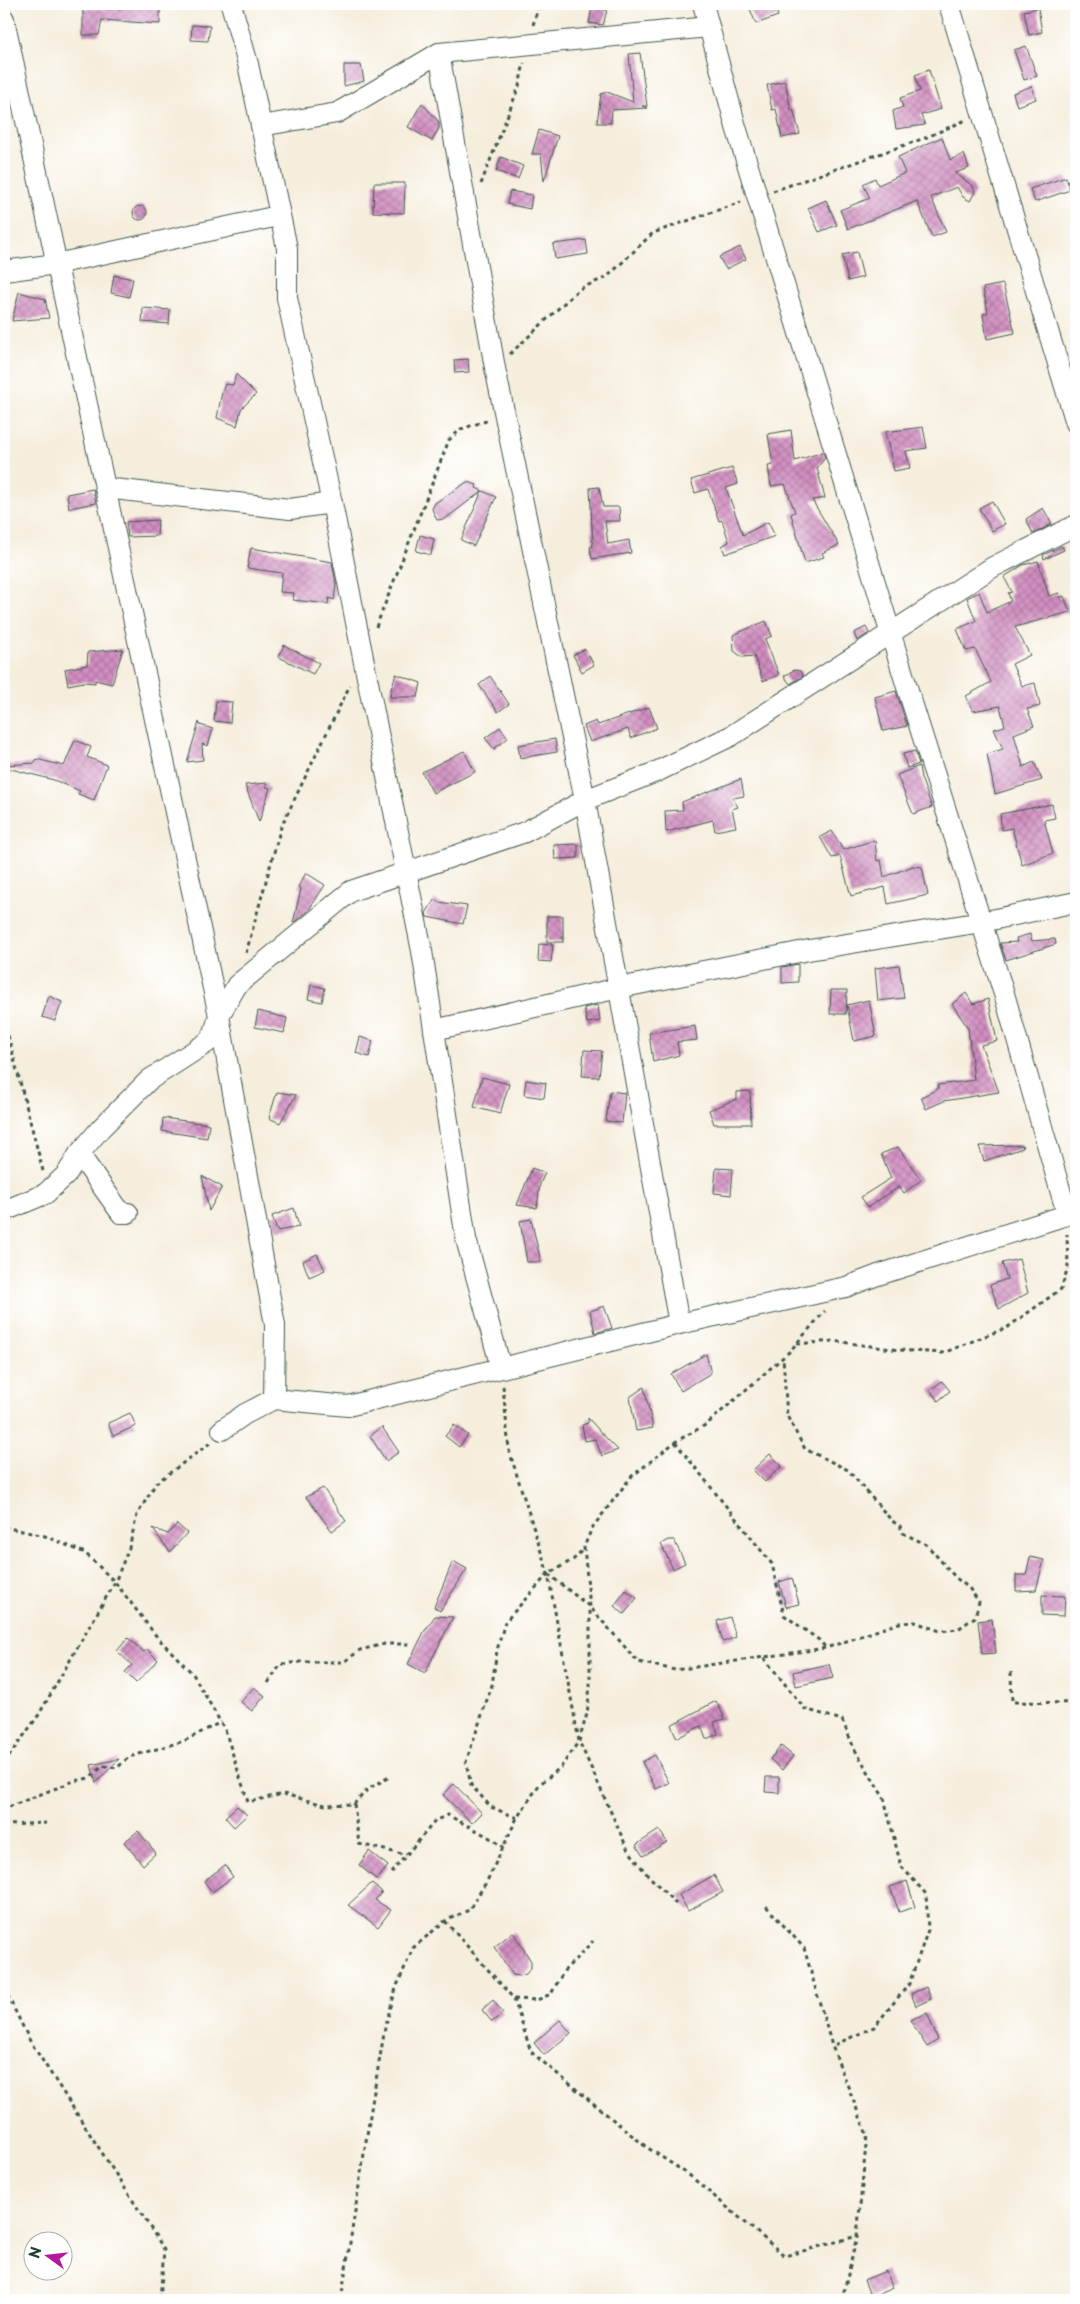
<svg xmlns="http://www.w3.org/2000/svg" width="1080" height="2304" font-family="'Playpen Sans',sans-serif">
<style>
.building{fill:url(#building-cross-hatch)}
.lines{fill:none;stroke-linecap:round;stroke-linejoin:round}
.minor-casing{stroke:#3f584d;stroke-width:22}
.path{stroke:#3f584d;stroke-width:3;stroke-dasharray:4 4;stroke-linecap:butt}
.minor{stroke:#fff;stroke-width:20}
</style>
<defs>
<pattern id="building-cross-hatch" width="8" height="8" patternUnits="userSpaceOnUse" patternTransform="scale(1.25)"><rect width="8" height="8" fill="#d28ec1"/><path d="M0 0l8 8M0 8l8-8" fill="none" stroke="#aa759e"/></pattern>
</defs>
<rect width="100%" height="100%" fill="#fff"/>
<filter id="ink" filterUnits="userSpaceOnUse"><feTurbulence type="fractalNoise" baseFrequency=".02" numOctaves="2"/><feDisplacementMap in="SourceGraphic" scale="10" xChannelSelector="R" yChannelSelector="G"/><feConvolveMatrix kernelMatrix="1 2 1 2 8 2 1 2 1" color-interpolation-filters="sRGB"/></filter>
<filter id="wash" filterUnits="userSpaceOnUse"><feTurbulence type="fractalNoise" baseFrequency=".0096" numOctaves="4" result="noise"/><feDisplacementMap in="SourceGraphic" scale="20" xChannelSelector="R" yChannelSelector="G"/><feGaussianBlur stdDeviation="1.12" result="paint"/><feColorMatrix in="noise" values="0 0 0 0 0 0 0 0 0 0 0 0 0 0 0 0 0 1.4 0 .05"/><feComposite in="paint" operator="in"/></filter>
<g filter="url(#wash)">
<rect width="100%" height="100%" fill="#f6eedd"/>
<g id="blocks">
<!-- building -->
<g class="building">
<path d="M125,4l35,1v19l-58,-4 -3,15h-16v-26l42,-1z"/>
<path d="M748,4h26l4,12 -22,8z"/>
<path d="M592,7l15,3 -4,15 -14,-2z"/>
<path d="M1038,8l4,24 -13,3 -5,-24z"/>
<path d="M192,25l18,1 -2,15 -17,-1z"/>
<path d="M1026,46l11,30 -13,4 -10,-30z"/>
<path d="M640,53l7,53h-5l6,2 -36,2 -1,13h-14l4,-29 6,-2 26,10 -4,-48z"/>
<path d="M344,65h17l3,16 -20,5z"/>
<path d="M929,70l12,39 -20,6 4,10 -29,4 -3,-18 10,-4 -3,-9 20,-7 -5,-16z"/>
<path d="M785,81l6,29 2,-1 7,25 -18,4 -6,-29 -4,1 -5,-25z"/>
<path d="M1032,86l4,13 -19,7 -4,-13z"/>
<path d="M422,103l17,19v6l-7,13 -24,-14z"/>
<path d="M539,130l19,6 -14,45 -3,-27h-9z"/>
<path d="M942,137l8,23 14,-6 5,14 -14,5 18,13 2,6 -5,9 -7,-4 -6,-10 -26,10 15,35 -14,5 -15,-36 -69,28 -8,-19 30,-12 -7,-14 12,-6 3,7 27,-12 -7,-16z"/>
<path d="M501,157l22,9 -5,13 -22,-8z"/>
<path d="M1066,177l4,13 -35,12 -5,-13z"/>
<path d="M374,183h31l-1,30 -31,-1z"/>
<path d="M510,191l22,4 -2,14 -23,-5z"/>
<path d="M826,200l11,25 -18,7 -11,-24z"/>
<circle cx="140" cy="213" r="7"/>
<path d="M586,240l2,14 -33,5 -2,-15z"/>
<path d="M740,247l6,12 -20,10 -7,-12z"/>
<path d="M857,252l6,25 -15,4 -6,-26z"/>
<path d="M114,275l19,4 -4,18 -18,-4z"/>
<path d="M1003,284l12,49 -28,6 -4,-25 5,-1 -5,-25z"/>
<path d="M19,292l26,7 4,19 -37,3z"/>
<path d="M143,308l27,2 -1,14 -27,-2z"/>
<path d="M468,359l1,13 -14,1 -1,-13z"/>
<path d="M236,374l20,20 -15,15 -4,17 -20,-8 5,-26 3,-8 8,1z"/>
<path d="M923,427l4,21 -21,3 4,17 -16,3 -9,-39z"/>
<path d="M791,430l4,31 28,-9 2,6 -8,10 8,30 -13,2 27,45 -17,8 2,4 -19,6 -14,-49 4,-2 -10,-28 -14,2 -3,-20 5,-1 -5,-31z"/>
<path d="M732,468l6,16 -12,4 17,47 25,-13 7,14 -50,18 -3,-8 7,-4 -7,-22 -3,1 -11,-32 -13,4 -4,-13z"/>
<path d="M467,482l10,3 -1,3 20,9 -22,49 -13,-6 21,-49 -37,28 -8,1 -5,-11 3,-6z"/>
<path d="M599,487l4,20h16l1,14h-15l3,23 21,-4 2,13 -39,6 -2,-12 3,-1 -3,-58z"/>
<path d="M93,489l3,14 -27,5 -2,-14z"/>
<path d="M992,501l13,23 -13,7 -13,-23z"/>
<path d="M1043,508l9,16 -19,10 -7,-15z"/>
<path d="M158,520l-1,16 -29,1 -2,-15z"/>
<path d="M420,535l14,4 -3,16 -15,-4z"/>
<path d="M1062,546l2,4 -20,9 -1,-4z"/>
<path d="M251,548l81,14 4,22 -2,16 -5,-2 -1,6 -35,-4 1,-7 -14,-1 2,-19 -35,-5z"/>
<path d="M1038,561l11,35 10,-3 1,5 4,-2 6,16 -55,15 15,28 -18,9 10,22 13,-3 5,23 -13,3 7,17 -20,8 9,33 11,-5 8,18 -47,14 -8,-40 16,-5 -9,-20 11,-3 -5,-20 -27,5 -7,-15 25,-14 -16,-33 -9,2 -9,-22 19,-8 -9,-23 12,-6 8,20 24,-11 -3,-8 4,-1 -8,-15 19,-12z"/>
<path d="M766,621l6,15 -7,3 14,36 -16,6 -9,-25 -12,1 -8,-6 -1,-16z"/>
<path d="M866,627l3,6 -12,8 -3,-8z"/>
<path d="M284,645l35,18 -6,11 -34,-17z"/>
<path d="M123,649l-11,35 -17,-4v3l-11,-1 -16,3 -3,-16 22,-4 1,-13z"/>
<path d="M585,649l9,16 -12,7 -9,-17z"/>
<path d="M794,670l6,1 3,5 -13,8 -6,-8z"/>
<path d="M396,674l25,9 -3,14h-28l1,-8z"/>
<path d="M490,676l19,28 -11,8 -19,-27z"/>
<path d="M896,691l11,35 -24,5 -8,-34z"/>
<path d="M216,701l16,1 -2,21 -16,-2z"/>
<path d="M649,707l8,21 -26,10 -3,-9 -38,13 -6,-16 12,-5 2,4z"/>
<path d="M199,722l1,3 13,4 -5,17 -6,-2 1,16 -16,2z"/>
<path d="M500,727l8,11 -14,11 -9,-11z"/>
<path d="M555,739l2,13 -37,6 -2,-13z"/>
<path d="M75,740l16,7 -4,10 20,8 -13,35 -16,-6 2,-3 -26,-11 -47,-12 1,-3 27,-2 1,-4 28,7z"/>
<path d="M464,751l11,21 -42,21 -11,-21z"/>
<path d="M915,751l4,13 -12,4 -4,-14z"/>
<path d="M919,766l2,12 11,29 -19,7 -16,-39z"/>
<path d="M741,779l3,17 -11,2 5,9 -6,2 4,18 -21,4 -2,-11 -47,12 -1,-21 18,-1 -1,-8z"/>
<path d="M267,783l-1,4 4,1 -11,34 -14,-37z"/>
<path d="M1052,804l3,14 -11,2 9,33 -31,12 -10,-37 -10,2 -2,-16z"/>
<path d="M832,831l11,19 32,-10 2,21 4,-1 3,17 29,-11 9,1 6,28 -40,9 -3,-17 -34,9 -11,-40 -8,2 -12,-21z"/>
<path d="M578,844v14l-23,1 -1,-14z"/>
<path d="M306,873l19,12 -17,26 -15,12 8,-34 -3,-2z"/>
<path d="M435,899l4,3 28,4 -4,18 -36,-7 -1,-4z"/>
<rect x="547" y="916" width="16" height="26"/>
<path d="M1030,934l2,7 23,-2 1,5 -50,16 -6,-17 17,-1 -1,-4z"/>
<path d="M539,944l14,1 -2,17 -13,-1z"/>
<path d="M798,964v18l-16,1v-16z"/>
<path d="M899,965l5,33 -26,3 -3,-33z"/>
<path d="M311,985l14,3 -3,14 -14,-3z"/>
<path d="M831,990h16l-1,24h-16z"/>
<path d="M966,993l7,11 15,-5 9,42 -16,4 18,47 -55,9 -18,8 -5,-12 17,-8v-4l36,-5 -6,-52 -16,-24z"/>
<path d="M49,996l13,6 -7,19 -13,-4z"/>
<path d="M869,1000l7,36 -22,5 -7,-36z"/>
<path d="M598,1005l2,16 -13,2 -3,-15z"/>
<path d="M258,1011l29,7 -3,15 -29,-6z"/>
<path d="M695,1026l2,14 -20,2 2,13 -26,7 -4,-29z"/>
<path d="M360,1037l13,4 -4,16 -13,-4z"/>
<path d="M584,1050l18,1 -3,26 -17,-1z"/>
<path d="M482,1077l27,7 -9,30 -26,-7z"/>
<path d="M526,1080l20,3 -2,15 -20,-3z"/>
<path d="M610,1091l15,2 -3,30 -16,-2z"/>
<path d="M750,1091l1,33h-37l-5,-14 28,-11v-7z"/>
<path d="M277,1092l19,3 -16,28 -11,-5z"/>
<path d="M163,1118l46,6 -2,14 -45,-7z"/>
<path d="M1022,1145l1,3 -39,13 -5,-15z"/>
<path d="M898,1147l23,33 -17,13 -5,-6 -31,20 -7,-10 30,-19 -10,-24z"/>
<path d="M532,1168l13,5 -5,11 -3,24 -20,-3z"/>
<path d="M716,1168l17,1 -2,26 -17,-2z"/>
<path d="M202,1176l20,11 -13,24z"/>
<path d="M294,1208l5,19 -22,4 -5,-15z"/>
<path d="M531,1219l10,43h-14l-7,-41z"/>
<path d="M317,1254l8,16 -16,7 -6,-16z"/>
<path d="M1019,1259l9,34 -29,16 -9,-24 17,-6 -5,-16z"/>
<path d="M604,1306l8,22 -17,5 -5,-22z"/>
<path d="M706,1354l5,19 -30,18 -10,-17z"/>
<path d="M942,1381l8,10 -12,10 -8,-11z"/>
<path d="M644,1387l9,41 -17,3 -6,-34z"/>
<path d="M130,1413l6,13 -23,10 -5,-13z"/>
<path d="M588,1418l17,19 13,13 -16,6 -7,-17 -10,2 -3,-16 6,-2z"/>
<path d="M454,1425l14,10 -9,12 -14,-11z"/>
<path d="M382,1427l17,25 -13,9 -16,-25z"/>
<path d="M770,1454l12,12 -17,16 -12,-12z"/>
<path d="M323,1488l23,33 -14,10 -26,-34z"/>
<path d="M177,1524l10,9 -17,19 -18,-24 16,6z"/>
<path d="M668,1540h6l11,23 -12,6 -12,-25z"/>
<path d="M1030,1557l14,3 -8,30 -20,1v-16h10z"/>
<path d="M453,1561l14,8 -27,42 -6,-4z"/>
<path d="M792,1578l7,26 -13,3 -7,-25z"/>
<path d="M626,1590l11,8 -13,16 -10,-8z"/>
<path d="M1042,1595l23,1 -1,20 -22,-1z"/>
<path d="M435,1616l18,1 -28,56 -17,-9 16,-32z"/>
<path d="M730,1617l6,20 -13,5 -6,-21z"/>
<path d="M992,1619l4,34 -14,1 -4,-33z"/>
<path d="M128,1638l16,14 3,-3 11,11 -22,23 -11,-11 7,-7 -15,-14z"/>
<path d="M829,1664l4,14 -37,8 -3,-14z"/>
<path d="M254,1687l11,9 -13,15 -11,-9z"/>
<path d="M716,1701l9,18 -11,3 4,12 -12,5 -5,-13 -24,12 -6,-13z"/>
<path d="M781,1746l12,10 -11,14 -12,-11z"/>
<path d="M655,1755l14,28 -13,6 -14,-27z"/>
<path d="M119,1759l-23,24 -5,-18z"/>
<path d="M766,1777h13v16l-14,-1z"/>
<path d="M454,1784l28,29 -10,10 -29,-28z"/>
<path d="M237,1806l10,9 -13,12 -9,-10z"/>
<path d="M659,1830l8,12 -24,14 -7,-11z"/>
<path d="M138,1831l18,22 -13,12 -19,-23z"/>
<path d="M369,1851l19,15 -11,14 -18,-15z"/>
<path d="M225,1865l8,12 -21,15 -8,-11z"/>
<path d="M714,1875l9,17 -35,19 -9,-16z"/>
<path d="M907,1881l8,26 -16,5 -9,-25z"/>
<path d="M372,1883l10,9 -7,8 16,10 -13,17 -30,-22z"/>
<path d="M513,1932l18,29v7l-5,6 -6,2 -7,-1 -19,-28z"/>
<path d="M926,1987l5,12 -15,7 -5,-12z"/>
<path d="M493,2000l10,13 -11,9 -10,-12z"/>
<path d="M927,2013l11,27 -11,7 -17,-27z"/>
<path d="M560,2020l11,13 -27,22 -10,-12z"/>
<path d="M886,2271l7,17 -22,10 -7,-18z"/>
</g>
</g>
</g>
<g filter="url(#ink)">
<use href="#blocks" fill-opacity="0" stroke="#3f584d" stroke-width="1"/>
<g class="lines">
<defs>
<g id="minor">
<path d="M231,4l17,60 39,184v50l45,205 90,448 44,288 35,129"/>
<path d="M703,4l33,123 171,560 98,310 62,217"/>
<path d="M949,4l127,419"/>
<path d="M4,19l215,997 56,309 -1,74 -29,15 -23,16"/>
<path d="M439,53l56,315 90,432 94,524"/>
<path d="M261,126l76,-13 102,-60 270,-26"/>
<path d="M4,271l52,-7 222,-48"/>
<path d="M105,488l185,21 42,-6"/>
<path d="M434,1030l185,-42 190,-38 173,-28 94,-20"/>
<path d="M79,1154l42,59h7"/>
<path d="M4,1211l41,-17 21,-19 13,-21 22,-26 48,-48 59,-38 6,-9 5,-17 18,-31 114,-94 174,-59 60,-32 71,-28 75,-36 262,-169 83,-42"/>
<path d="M274,1399l74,7 331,-82 167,-37 32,-12 198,-63"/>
</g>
</defs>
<!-- minor casing -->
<use href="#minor" class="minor-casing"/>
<!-- path -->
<g class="path">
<path d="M533,25l6,-21"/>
<path d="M481,184l38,-98 5,-23"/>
<path d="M773,191l152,-53 41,-18"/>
<path d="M510,354l69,-65 28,-12 46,-44 88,-31"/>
<path d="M376,627l73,-187 12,-11 28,-9"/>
<path d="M246,953l35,-126 69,-142"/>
<path d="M4,1020l39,151"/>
<path d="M797,1344l37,-3 65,9 44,3 65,-26 53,-38 7,-22 -1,-33"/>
<path d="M503,1386l6,64 39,124 31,167 48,107 18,24 32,33"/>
<path d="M675,1442l97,122 12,51 35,25 7,8"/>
<path d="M4,1527l41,9 40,17 30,29 42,55 36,37 32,56 23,72 35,-8 42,11 29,-1 14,-15 23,-13"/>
<path d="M548,1574l42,33 48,55 37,8 151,-22 73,-25 16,-1 25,9 18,-2 17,-12 4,-15 -10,-14 -13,-10 -29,-33 -24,-12 -3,-7 -8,-5 -44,-51 -43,-21 -18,-33 -4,-58"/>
<path d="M764,1658l41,51 37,11 12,28 30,50 17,68 25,28 2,36 -19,54 -35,43 -42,19"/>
<path d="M1011,1672l1,30 64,1"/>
<path d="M268,1683l13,-19 19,-2h44l16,-12 25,-6h28"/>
<path d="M4,1763l34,-47 77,-134 14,-34 8,-33 19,-32 54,-40"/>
<path d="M354,1804l5,40 47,11"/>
<path d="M4,1813l7,-7 63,-25 15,-3 14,-12 14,2 12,-11 55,-16 37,-19"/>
<path d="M517,1818l-26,-11 -20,-22 -5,-23 26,-77 5,-35 8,-28 43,-48 26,-15 10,-11"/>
<path d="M4,1822l4,3 38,-2"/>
<path d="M391,1873l45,-53 12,-5c19,11 38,19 55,32"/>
<path d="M445,1921l69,78 17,53 114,94 44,29 96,81 72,-20 10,-101 -35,-89 -28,-98 -38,-42"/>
<path d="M4,1988l26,53 134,208 -4,51"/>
<path d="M514,1999l23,1 14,-6 13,-23 29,-30"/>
<path d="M341,2300l31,-197 13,-75 11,-40 17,-40 32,-27 24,-11 18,-29 30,-63 22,-33 22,-18 18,-26 8,-27 3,-28v-79l-6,-60 8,-19 39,-51 44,-35 32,-18 82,-72 36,-41"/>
<path d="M842,2300l15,-64"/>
</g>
<!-- minor -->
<use href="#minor" class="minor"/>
</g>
</g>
<!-- margin -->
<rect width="1080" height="2304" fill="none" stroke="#fff" stroke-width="20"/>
<!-- north arrow -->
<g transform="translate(48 2256) rotate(285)"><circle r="24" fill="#ffffff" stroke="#a5b1ae"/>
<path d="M0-4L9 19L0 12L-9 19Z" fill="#b5179e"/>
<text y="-8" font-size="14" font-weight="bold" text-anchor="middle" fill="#1f3d34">N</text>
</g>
</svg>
